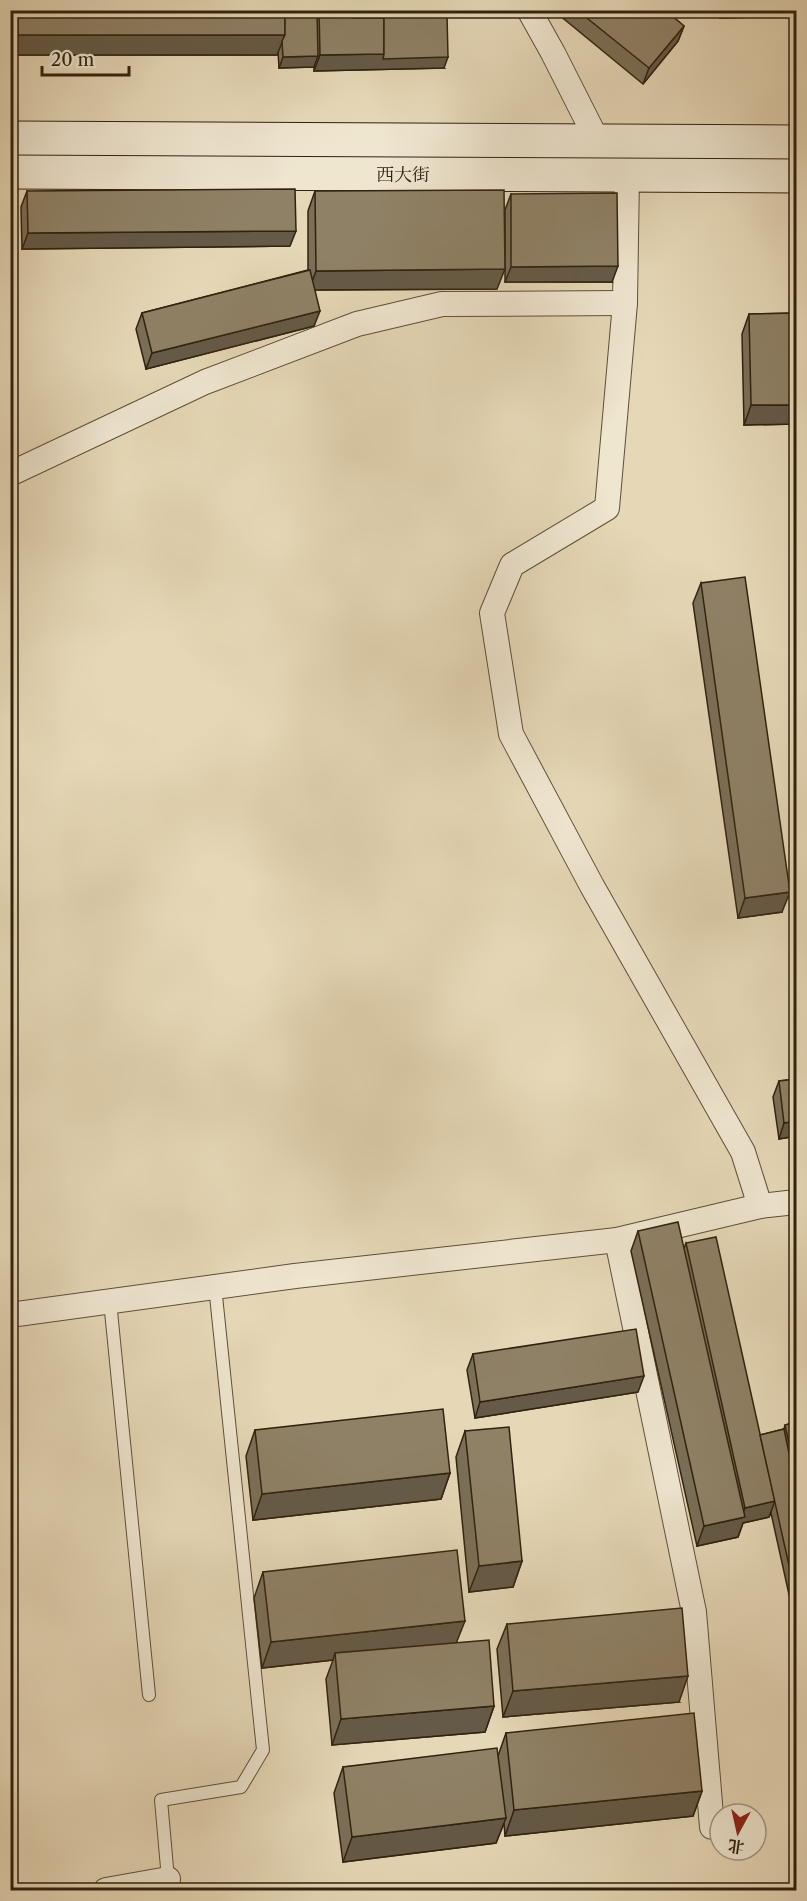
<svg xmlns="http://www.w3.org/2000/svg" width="807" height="1901" font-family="'Libre Caslon Text','Noto Serif SC',serif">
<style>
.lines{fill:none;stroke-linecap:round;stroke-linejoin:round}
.lane-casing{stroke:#5e5039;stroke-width:14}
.street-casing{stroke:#5e5039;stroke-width:26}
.secondary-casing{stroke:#31220f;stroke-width:35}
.lane{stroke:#efe6d0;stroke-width:12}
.street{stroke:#efe6d0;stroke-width:24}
.secondary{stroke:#efe6d0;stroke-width:33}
.wall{fill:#7b6f58;stroke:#31220f;stroke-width:1.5}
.shaded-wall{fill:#645a47;stroke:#31220f;stroke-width:1.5}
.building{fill:#8f8166;stroke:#31220f;stroke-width:1.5}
.labels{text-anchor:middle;stroke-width:6;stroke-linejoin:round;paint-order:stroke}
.street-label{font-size:18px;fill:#31220f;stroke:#efe6d0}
</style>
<rect width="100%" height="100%" fill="#e6d8b7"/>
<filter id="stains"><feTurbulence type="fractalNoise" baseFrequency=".00333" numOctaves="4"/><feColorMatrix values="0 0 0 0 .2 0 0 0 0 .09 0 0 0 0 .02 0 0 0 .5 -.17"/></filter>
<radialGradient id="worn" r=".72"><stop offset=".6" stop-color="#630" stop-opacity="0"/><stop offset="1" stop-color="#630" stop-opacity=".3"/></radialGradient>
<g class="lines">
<defs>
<g id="lane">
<path d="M110,1301l39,394"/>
<path d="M168,1879l-7,-79 80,-13 22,-37 -48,-464"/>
</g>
<g id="street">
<path d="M529,10l24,43 45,89"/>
<path d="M627,176l-2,127 -18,205 -95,57 -20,48 19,121 81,152 151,266 17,54"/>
<path d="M10,474l195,-92 152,-58 85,-20 183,-1"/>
<path d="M617,1240l77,372 18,215"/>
<path d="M10,1315l285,-39 322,-36 143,-34 36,-4"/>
<path d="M106,1890l62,-11"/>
</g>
<g id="secondary">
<path d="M10,138l786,4"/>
<path d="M10,172l786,4"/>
</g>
</defs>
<!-- lane casing -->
<use href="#lane" class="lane-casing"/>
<!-- street casing -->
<use href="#street" class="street-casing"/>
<!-- secondary casing -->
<use href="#secondary" class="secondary-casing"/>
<!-- lane -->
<use href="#lane" class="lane"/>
<!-- street -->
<use href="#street" class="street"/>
<!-- secondary -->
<use href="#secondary" class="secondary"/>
</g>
<!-- wall -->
<g class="wall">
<path d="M11,10h342v8l91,50 -130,3v-4l-35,1 -1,-16 -1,3h-267z"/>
<path d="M553,10h112l19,16 -6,15 -35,43z"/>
<path d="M720,10h76v6l-76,2z"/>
<path d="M27,191l263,55 -268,3 -1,-42z"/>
<path d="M315,191l182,98 -182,1 -1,36 -168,43 -10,-40 6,-16 166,-43v-59z"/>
<path d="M511,194l101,88h-107v-72z"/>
<path d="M796,313v111l-52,1 -2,-91 7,-20z"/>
<path d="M701,583l81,329 -44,6 -45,-315z"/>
<path d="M796,1079v57l-17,3 -6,-42 6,-16z"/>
<path d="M638,1231l46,17 2,-5 74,192 24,-6 1,-4 11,-3v175l-6,2 -19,-86 -2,4 -26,6 -5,14 -41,9 -66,-295z"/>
<path d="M473,1354l165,38 -163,26 -8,-48z"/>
<path d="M255,1430l195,43 -9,26 -188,21 -7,-64z"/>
<path d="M465,1431l57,130 -9,26 -44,5 -13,-135z"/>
<path d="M263,1572l194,71 37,63 -9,26 -153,13 -6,-66 7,-19 -71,8 -8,-70z"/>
<path d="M507,1624l172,78 -176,15 -6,-68z"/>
<path d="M506,1733l196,58 -9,25 -188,20 -1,-13 -8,20 -153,19 -9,-69 9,-26 155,-11z"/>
</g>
<!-- shaded-wall -->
<g class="shaded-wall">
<path d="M723,10h73v6l-76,2z"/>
<path d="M684,26l-6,15 -35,43 6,-16z"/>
<path d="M18,35h267l-8,20h-267z"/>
<path d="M384,54l64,3 -4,11 -130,3 6,-16z"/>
<path d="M318,56l-4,11 -35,1 4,-11z"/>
<path d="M296,231l-6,15 -268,3 6,-16z"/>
<path d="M618,266l-6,16h-107l6,-15z"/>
<path d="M505,269l-8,20 -188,1 7,-19z"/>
<path d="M320,311l-6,15 -168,43 6,-16z"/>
<path d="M751,405h45v19l-52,1z"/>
<path d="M790,892l-8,20 -44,6 7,-20z"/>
<path d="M796,1121v15l-17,3 5,-16z"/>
<path d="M644,1376l-6,16 -163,26 5,-16z"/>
<path d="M450,1473l-9,26 -188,21 9,-26z"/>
<path d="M775,1501l-6,16 -26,6 -5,14 -41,9 7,-20 37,-8 4,-10z"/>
<path d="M522,1561l-9,26 -44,5 10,-26z"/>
<path d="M796,1587v10l-6,2 4,-11z"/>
<path d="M465,1621l-10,25 -120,7 -2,7 -71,8 9,-26z"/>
<path d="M688,1676l-9,26 -176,15 10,-26z"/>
<path d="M494,1706l-9,26 -153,13 9,-26z"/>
<path d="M702,1791l-9,25 -188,20 9,-26z"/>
<path d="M506,1818l-10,25 -153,19 9,-25z"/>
</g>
<!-- building -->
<g class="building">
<rect x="18" y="10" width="267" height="25"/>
<path d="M285,10h32l1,46 -35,1 -1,-16 3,-6z"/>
<path d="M319,10h34v8h31v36l-64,1z"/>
<path d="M577,10h88l19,16 -35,42z"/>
<path d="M447,15l1,42 -65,2 1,-5v-36h-2v-2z"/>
<path d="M10,185h2l1,52h-3z"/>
<path d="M295,189l1,42 -268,2 -1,-42z"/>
<path d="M504,190l1,79 -189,2 -1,-80z"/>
<path d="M617,193l1,73 -107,1v-73z"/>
<path d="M310,270l10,41 -168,42 -10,-40z"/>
<path d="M796,313v92h-45l-2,-91z"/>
<path d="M745,577l45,315 -45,6 -44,-315z"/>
<path d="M796,1079v42l-12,2 -5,-42z"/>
<path d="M678,1222l67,295 -41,9 -66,-295z"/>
<path d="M716,1237l59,264 -30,7 -59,-265z"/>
<path d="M636,1329l8,47 -164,26 -7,-48z"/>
<path d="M443,1409l7,64 -188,21 -7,-64z"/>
<path d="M796,1422v53l-11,-50z"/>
<path d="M509,1427l13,134 -43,5 -14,-135z"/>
<path d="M784,1429l12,58v100l-2,1 -34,-153z"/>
<path d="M457,1550l8,71 -194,21 -8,-70z"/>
<path d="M682,1608l6,68 -175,15 -6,-67z"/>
<path d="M489,1640l5,66 -153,13 -6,-66z"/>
<path d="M694,1713l8,78 -188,19 -8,-77z"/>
<path d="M497,1748l9,70 -154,19 -9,-70z"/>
</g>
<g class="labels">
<!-- street labels -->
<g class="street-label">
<text x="403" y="181">西大街</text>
</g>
</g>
<!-- margin -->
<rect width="807" height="1901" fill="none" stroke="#e6d8b7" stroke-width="36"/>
<rect x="12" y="12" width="783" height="1877" fill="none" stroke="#31220f" stroke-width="3"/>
<rect x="18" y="18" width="771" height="1865" fill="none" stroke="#31220f" stroke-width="1.5"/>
<!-- north arrow -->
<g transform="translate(738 1832) rotate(188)"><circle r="28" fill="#efe6d0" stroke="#a39883" stroke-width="1.5"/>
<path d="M0-4.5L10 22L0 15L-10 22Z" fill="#8f2418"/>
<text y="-9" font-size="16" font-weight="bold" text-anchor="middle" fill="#31220f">北</text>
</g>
<!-- scale -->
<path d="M42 66v9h87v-9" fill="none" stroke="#31220f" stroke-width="3"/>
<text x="51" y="66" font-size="18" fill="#31220f" stroke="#efe6d0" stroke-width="4.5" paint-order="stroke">20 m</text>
<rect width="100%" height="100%" filter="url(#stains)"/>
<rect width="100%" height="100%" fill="url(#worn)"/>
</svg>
